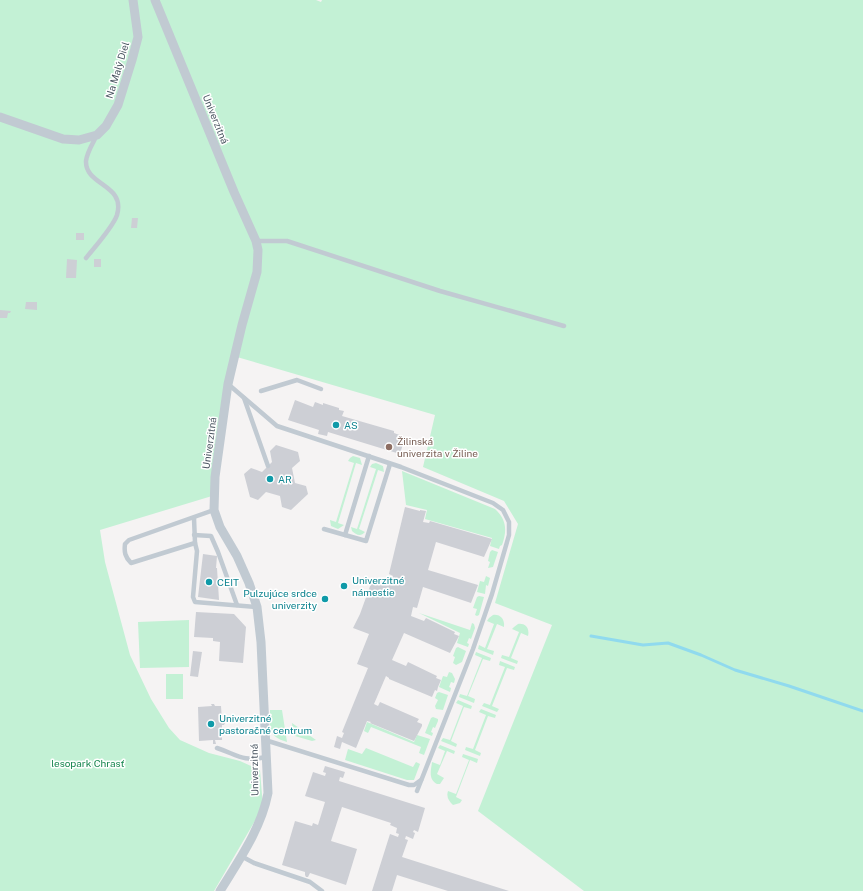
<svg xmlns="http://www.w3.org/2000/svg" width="863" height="891" font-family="'Public Sans',sans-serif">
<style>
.green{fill:#c3f1d5}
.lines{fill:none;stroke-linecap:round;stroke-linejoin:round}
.stream{stroke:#90daee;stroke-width:3}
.building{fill:#cdcfd5}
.service{stroke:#c1cad2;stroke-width:4.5}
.minor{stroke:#c1cad2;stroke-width:9}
.culture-dot{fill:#0f9aa8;stroke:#fff;stroke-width:1.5}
.education-dot{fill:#8d6e63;stroke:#fff;stroke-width:1.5}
.labels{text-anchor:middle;stroke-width:3;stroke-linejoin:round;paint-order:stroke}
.street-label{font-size:10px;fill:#4a5661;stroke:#fff}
.culture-label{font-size:10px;fill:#0d838f;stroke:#fff;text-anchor:start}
.education-label{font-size:10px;fill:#785e54;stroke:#fff;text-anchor:start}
.park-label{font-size:10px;fill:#17864f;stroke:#fff}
</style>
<rect width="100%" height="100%" fill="#f5f3f3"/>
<!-- green -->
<g class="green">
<path d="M0,0h316l5,2 1,-2h541v891h-279l-106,-80 74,-186 -57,-22 23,-79 -14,-23 -81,-34 12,-52 -198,-58 -25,139 -112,34 5,32 25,93 21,44 18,29 11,12 29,13 31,8 20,9 3,37 -49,84h-214z"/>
<path d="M353,456l7,2 2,7 -6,-2 -18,60 6,2 -6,4 -7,-3 -1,-6 6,2 18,-59 -6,-2 2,-3z"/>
<path d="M376,463l7,3 1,6 -6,-2 -19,59 6,3c-4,5 -9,3 -13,-1l-1,-4 6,2 19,-60 -6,-2 2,-3z"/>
<path d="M402,471l93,38c12,11 12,22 7,36l-2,1 -1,3 -9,-3 2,-8 -67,-19 2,-9 -21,-5z"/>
<path d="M492,550l6,2 -5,15 -5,1 2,-6 -2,-1 2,-9z"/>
<path d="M486,576l4,2 -2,8 -2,-1 -1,9 -8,-2 3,-11 4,1z"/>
<path d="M479,596l5,1 -5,18 -2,1 -2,-1 2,-6 -4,-1 4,-11z"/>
<path d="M419,613l51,17 2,-7 2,1 1,4 -4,11 -2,-1 -2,5 2,1 -1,3 -11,-4 3,-10z"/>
<path d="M493,615c7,-1 12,4 11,12l-7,-3 -10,25 7,2 -1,4 -15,-6 1,-4 6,3 9,-24 -7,-3 2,-3z"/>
<path d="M189,620v47l-49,1 -2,-46z"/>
<path d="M518,624c7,-1 12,4 10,12l-7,-3 -10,25 7,3 -1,3 -16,-6 1,-3 7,2 10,-25 -7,-3 2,-2z"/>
<path d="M458,647l8,4 -4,11 -6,3 -3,-2 2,-6 -2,-1 3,-8z"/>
<path d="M476,652l15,6 -1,3 -7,-2 -15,37 7,3 -1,4 -15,-6 1,-3 7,2 15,-38 -7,-3z"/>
<path d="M500,661l15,6 -1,3 -7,-2 -15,38 7,3 -2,3 -15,-6 2,-3 6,2 15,-38 -6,-2z"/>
<path d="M449,672l3,1 3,6 -1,4 -3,-1 -2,5 2,1 -1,4 -11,-5 4,-11 4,1z"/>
<rect x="166" y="674" width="17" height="25"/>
<path d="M439,692l9,3 -5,15 -7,-1 -1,-3 3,-6 -3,-2 2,-5z"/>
<path d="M458,700l14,6 -1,3 -7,-2 -13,34 6,3 -1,3 -15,-6 2,-3 7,2 13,-34 -7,-3z"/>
<path d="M481,709l15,6 -1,3 -7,-2 -13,34 6,3 -1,3 -15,-6 1,-3 7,2 13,-34 -7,-3z"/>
<path d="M270,710h12l5,32c-20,-6 -17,-14 -17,-32z"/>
<path d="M433,717l5,2v2l-3,7 -2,-1 -2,5 2,1 -1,3 -7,-3 6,-15z"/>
<path d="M367,722l47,20 3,-7 13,4 -6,16 -5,-2 2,-6 -50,-20 -3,6 -4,-2z"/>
<path d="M292,723l24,17 -4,1 -17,-5 -2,-5z"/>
<path d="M440,745l15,6 -1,3 -7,-3 -10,23 7,4 -4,6h-3c-9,-5 -6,-13 -5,-22l8,3 5,-14 -7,-3z"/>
<path d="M366,748l47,19 3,-5 4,2 -6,16h-7l-62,-20 3,-11 14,5z"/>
<path d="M463,754l15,5 -1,4 -7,-3 -14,37 6,3 -2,3 -7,2c-4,-4 -7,-8 -5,-14l8,3 13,-34 -7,-3z"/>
</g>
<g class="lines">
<!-- stream -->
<path class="stream" d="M591,636l52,9 25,-2 33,12 34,15 54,16 74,25"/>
</g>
<!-- building -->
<g class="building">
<path d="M132,218h6l-1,10h-6z"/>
<rect x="76" y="233" width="8" height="7"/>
<path d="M67,259l10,1 -1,18h-10z"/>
<rect x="94" y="259" width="7" height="8"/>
<path d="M26,302h11v8l-12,-1z"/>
<path d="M0,310l11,1 -1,2h-2l-1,5h-7z"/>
<path d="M295,400l18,7 2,-5 8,3v-2l16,5v2l5,1 -2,5 52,15v2l11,4 -5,17 -72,-22 -1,4 -9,-2 1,-4 -31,-10z"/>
<path d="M276,445l22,7 2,9 -8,7 3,15 11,3 2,8 -17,16 -9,-3 -2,-11 -14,-4 -8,8 -8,-3 -6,-23 7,-6 11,4 10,-10 -2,-11z"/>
<path d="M405,507l15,4v-1l6,1 -3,11 6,1 1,-2 62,18 -8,18 -48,-15 -8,28 50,15 -7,18 -48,-16 -6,21 -4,-1 -2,9 13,5 2,-3 29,14 -1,2 5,2 -9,17 -46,-20 -12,27 14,6 2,-4 29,14 -1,2 5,2 -3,7 -1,4 -2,-1 -3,7 -43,-18v-1l-3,-2 -12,28 4,2 2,-4 39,17 -2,3 5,2v2l-8,15 -44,-18 1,-1 -4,-1 -11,27 -14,-6 -2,7 -6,-2 3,-11 5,2 2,-5 -2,-1 26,-64 -11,-4 12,-30 -16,-6 7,-14 13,-36 16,7 4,-9 -4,-2z"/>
<path d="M203,554l14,2 -1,12h1l2,32 -21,-3z"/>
<path d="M196,612l38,2 12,13 -3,36 -24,-2 1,-19 -7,-1v-3l-19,-1z"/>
<path d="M193,651l9,1 -4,25 -8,-1z"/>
<path d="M211,704h3l1,2h6l1,16 2,-1 1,2 -1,2h-2v15h-7l1,4h-3v-4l-14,1 -1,-34 14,-1z"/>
<path d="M325,766l20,6 -2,6 -3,-1 -1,4 86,27 -7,24 -4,-2 -1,2 2,1 -2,6 -7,-3 -1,3 3,1 -6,17 107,34h-61l-51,-16 -5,16h-20l18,-57 8,3 1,-3 -3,-1 1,-5 -7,-3 1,-2 -49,-16 -11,34 26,8 -11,36 -36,-12 -2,4h-2l-1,-2v-3l-23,-7 13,-44 17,5 1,-3 5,2 7,-23 -20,-6 8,-24 12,4 1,-3 -3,-1z"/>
</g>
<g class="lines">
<!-- service -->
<g class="service">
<path d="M256,241h31l153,50 124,35"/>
<path d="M86,258c8,-10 27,-31 31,-43 9,-31 -32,-29 -31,-54 1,-9 7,-18 11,-26"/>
<path d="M228,384l49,42 124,41 92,36 10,7 6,12v13l-17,59 -19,55 -56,142"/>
<path d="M261,391l36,-11 24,9"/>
<path d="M244,398l24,68"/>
<path d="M194,518l1,25 2,8 -4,46 2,5 62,5"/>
<path d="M324,529l42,12 24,-77"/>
<path d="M194,535l17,1 7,16 19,53"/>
<path d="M345,535l24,-79"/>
<path d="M195,543l-64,20c-6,-6 -7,-11 -6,-19l4,-4 85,-30"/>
<path d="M265,740l144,45h5l7,-5"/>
<path d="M217,748c21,7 25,14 49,9"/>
<path d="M241,856l13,7 56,19 12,9"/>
</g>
<!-- minor -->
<g class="minor">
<path d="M155,0l79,192 22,49 2,9 -1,22 -15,53 -14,59 -13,93 -1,33 6,17 17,29 12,27 8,24 4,35 7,151c-7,36 -29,67 -48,98"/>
<path d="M0,117l63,22 16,1 18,-5 9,-9 12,-21 14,-45 6,-23 -5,-37"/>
</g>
</g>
<!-- markers -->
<g class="culture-dot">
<circle cx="336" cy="425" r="4"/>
<circle cx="270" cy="479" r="4"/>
<circle cx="209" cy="582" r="4"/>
<circle cx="344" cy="586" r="4"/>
<circle cx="325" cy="599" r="4"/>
<circle cx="211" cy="724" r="4"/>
</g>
<circle class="education-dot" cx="389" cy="447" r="4"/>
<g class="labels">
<!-- street labels -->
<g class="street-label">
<text transform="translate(117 70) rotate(-73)" y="4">Na Malý Diel</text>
<text transform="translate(216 119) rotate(68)" y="4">Univerzitná</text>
<text transform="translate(209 443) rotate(-82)" y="4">Univerzitná</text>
<text transform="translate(254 770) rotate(-91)" y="4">Univerzitná</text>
</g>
<!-- culture labels -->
<g class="culture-label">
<text x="344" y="429">AS</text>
<text x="278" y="483">AR</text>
<text x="352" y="584">Univerzitné<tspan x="352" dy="12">námestie</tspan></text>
<text x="217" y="586">CEIT</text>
<text x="317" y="597" text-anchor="end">Pulzujúce srdce<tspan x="317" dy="12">univerzity</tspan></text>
<text x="219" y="722">Univerzitné<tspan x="219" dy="12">pastoračné centrum</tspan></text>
</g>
<!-- education labels -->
<g class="education-label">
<text x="397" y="445">Žilinská<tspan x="397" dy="12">univerzita v Žiline</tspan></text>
</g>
<!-- park labels -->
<g class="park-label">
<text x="88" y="767">lesopark Chrasť</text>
</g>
</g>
</svg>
